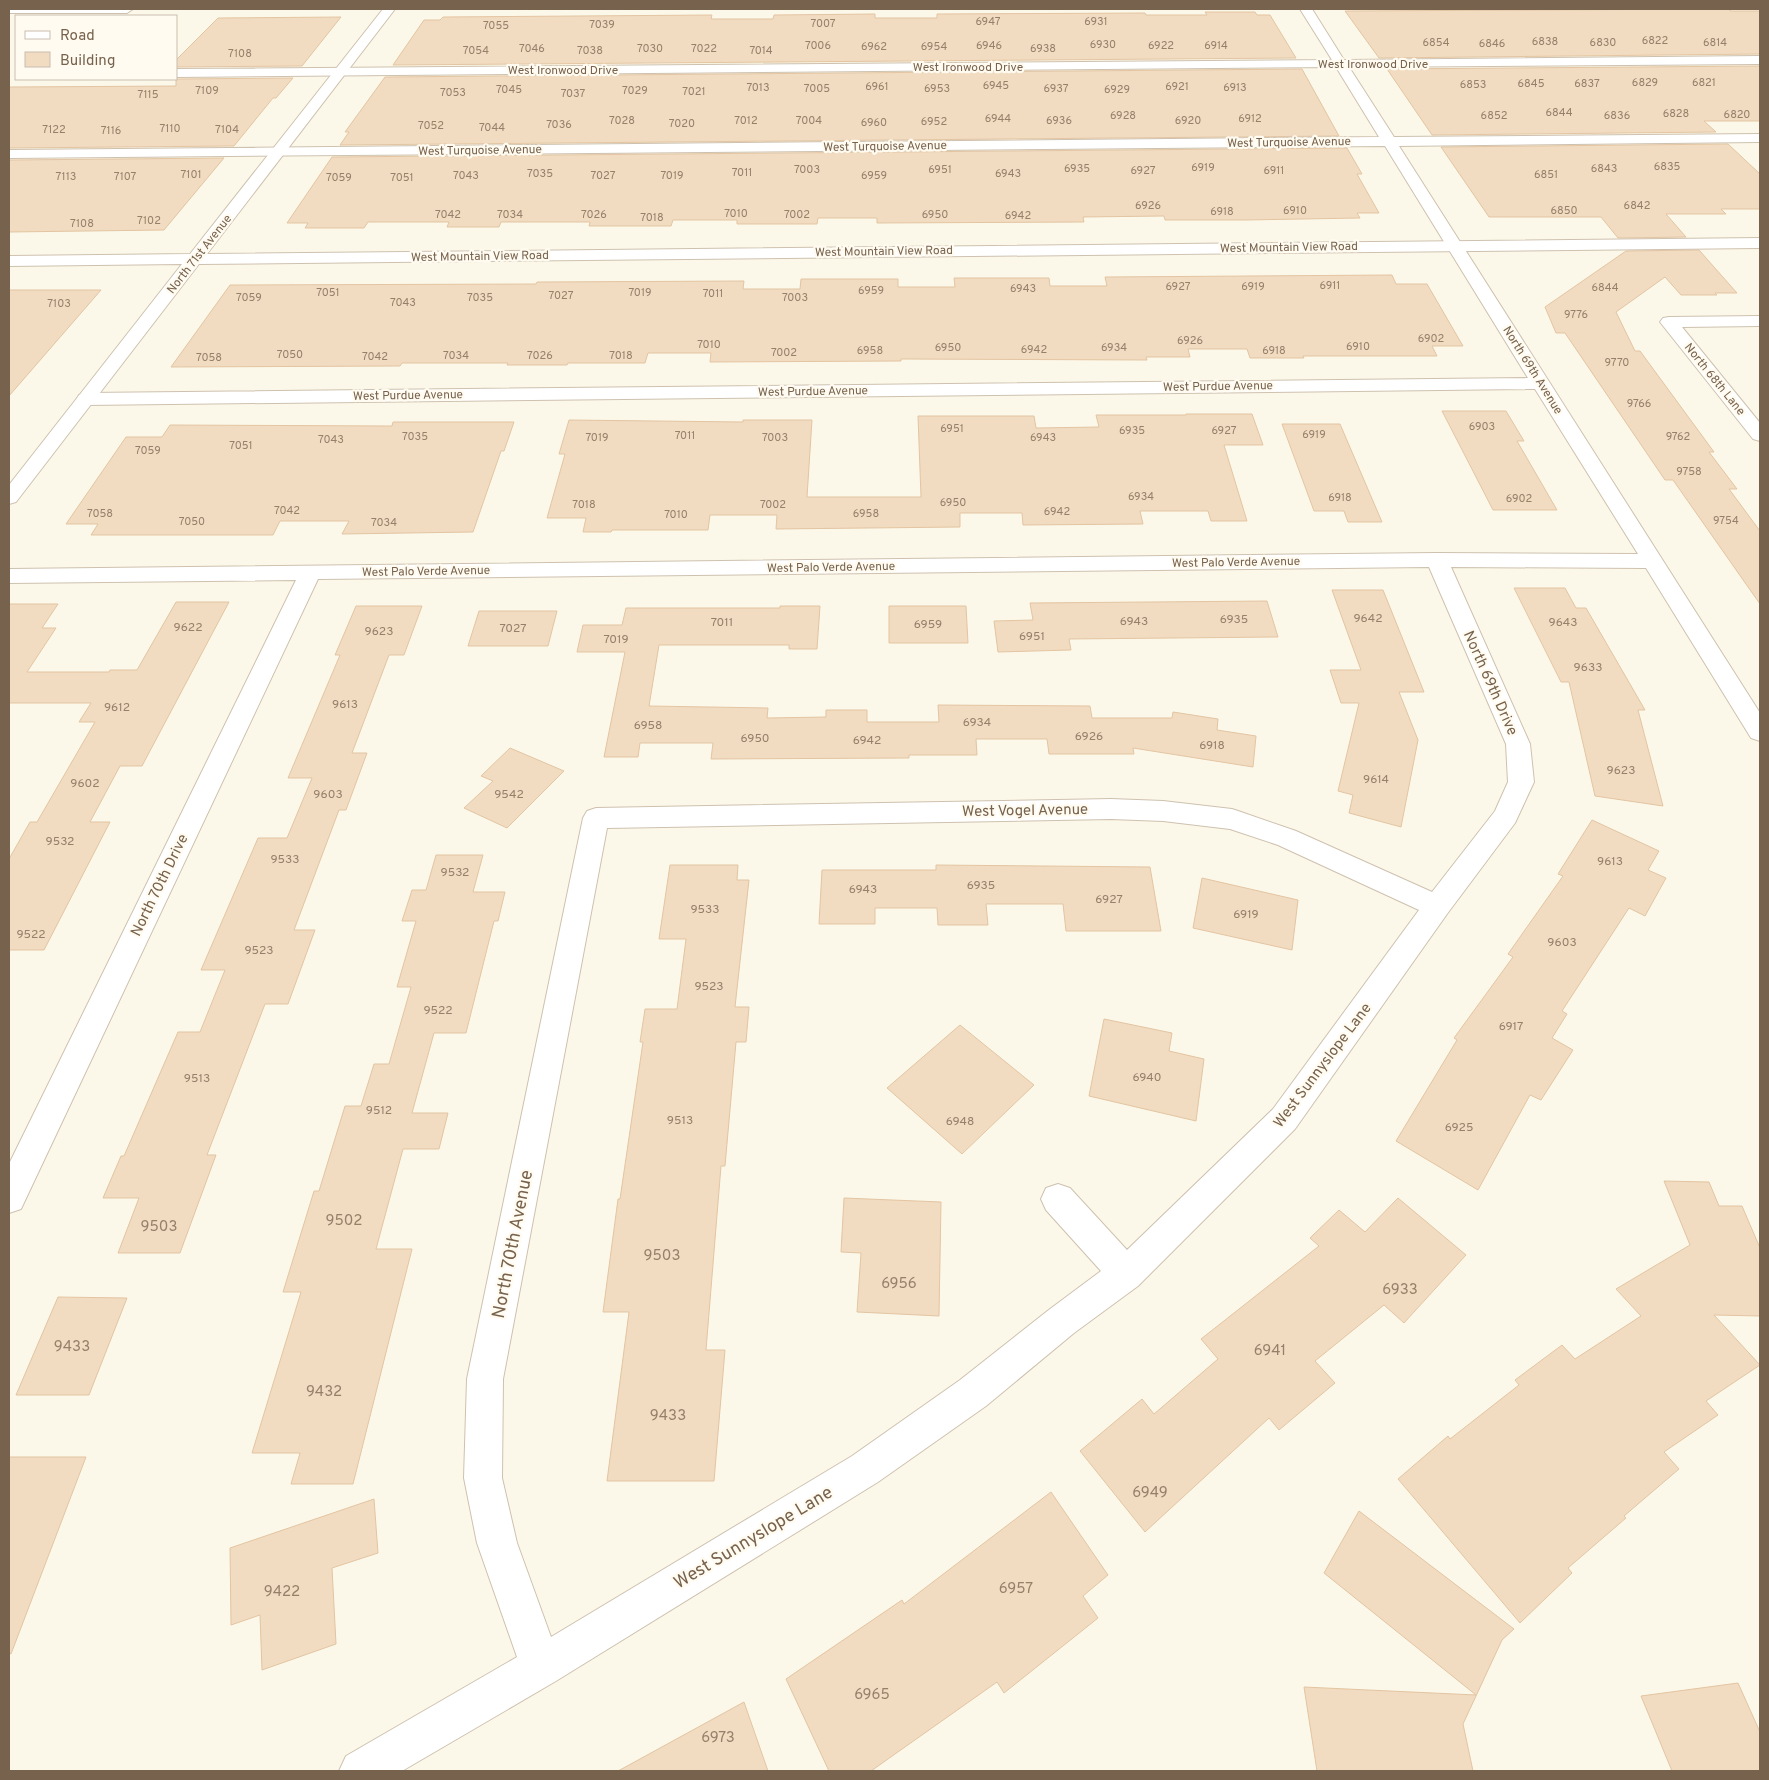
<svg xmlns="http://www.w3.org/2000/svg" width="1769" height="1780" font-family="Overpass,sans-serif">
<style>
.building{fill:#f1dbc1;stroke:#e3c5a2}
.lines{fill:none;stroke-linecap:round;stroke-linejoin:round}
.minor-casing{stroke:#cec1af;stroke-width:2}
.tertiary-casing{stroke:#cec1af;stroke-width:2}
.minor{fill:#fff;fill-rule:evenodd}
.tertiary{fill:#fff;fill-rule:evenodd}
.labels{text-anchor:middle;stroke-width:4.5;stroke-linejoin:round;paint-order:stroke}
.far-number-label{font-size:11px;fill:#96806a}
.far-street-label{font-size:12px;fill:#77624d;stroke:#fffbf0}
.number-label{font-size:12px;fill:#96806a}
.street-label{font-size:15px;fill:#77624d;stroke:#fffbf0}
.near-number-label{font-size:15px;fill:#96806a}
.near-street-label{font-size:18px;fill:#77624d;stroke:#fffbf0}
</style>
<rect width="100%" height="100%" fill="#fcf8e9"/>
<!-- building -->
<g class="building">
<path d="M1728,9l3,2h29v43l-381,4 -34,-47z"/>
<path d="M1205,12h50l2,3h13l26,43 -903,7 31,-45h16l3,-3 269,-2 -1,4h62l1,-4 101,-1v4h62v-4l208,-1 1,2h61z"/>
<path d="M341,17l-39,49 -126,1v-7l42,-42z"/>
<path d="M1760,66v55h-56l12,11 -284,3 -45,-66z"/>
<path d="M1302,69l37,67 -999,9 9,-13h-4l40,-55z"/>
<path d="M293,78l-17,20h-3l-39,48 -225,2v-61l167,-1v-7z"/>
<path d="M1728,144l32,30v35h-39l5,5h-60l20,23 -68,1 -17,-21h-112l-48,-70z"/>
<path d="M1347,148l15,26h-5l22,39h-22l3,5 -114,2h-81l-1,-4 -81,1 1,5 -207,1v-5h-59l-1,6h-80v-4h-64l-2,6h-82l1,-4h-89l-2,5h-52l2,-5h-81l-4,6h-59l3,-5h-21l45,-66z"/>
<path d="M224,158l-60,72 -155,2v-72z"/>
<path d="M1699,250l38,43h-22l2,2h-36l-16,-18 -49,35 19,39h5l74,101h-5l28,37h-8l31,42v73l-87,-124h-8l-100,-147h-9l-11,-26 81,-56z"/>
<path d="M1392,275l4,9h31l36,62h-31l5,10h-134l1,2h-54l-3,-9h-59l2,8h-44l1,3 -246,-1v2l-191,1 1,-9h-63l-3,10h-77l-1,2h-60l1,-2h-106l-2,3 -229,1 59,-82 306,-1 1,-2 207,-1 -1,8h57l1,-10h97v8h57l-1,-9h95l1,8h57l-2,-9z"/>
<path d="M9,290h92l-92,106z"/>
<path d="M1442,411h64l18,30h-7l40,69h-64z"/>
<path d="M1186,414h66l11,31h-39l23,76h-36l-3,-10h-68l3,13 -120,1 -1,-12h-62v14l-184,2 1,-14h-67l-2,15h-96l-1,2h-28l3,-14h-39l18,-64h-6l10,-34 174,2v-2h69l-5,77h114l-3,-81h116l2,12 63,-1 -3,-12h90z"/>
<path d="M393,422h121l-10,29h-3l-28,81 -131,2 7,-13h-69l-7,14h-182l7,-11h-32l60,-87h36l8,-12 222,1z"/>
<path d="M1282,424h58l42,98h-34l-4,-11h-30z"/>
<path d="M1514,588h51l11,20h10l59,102h-7l25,96 -68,-10 -26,-114h-8z"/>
<path d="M1332,590h51l41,102h-25l19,48 -17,87 -52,-14 4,-18 -15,-4 21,-88h-18l-11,-33h31z"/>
<path d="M1267,601l11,36 -209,2 2,11 -73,2 -4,-31 39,-1 -3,-17z"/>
<path d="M176,602h53l-87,164h-22l-30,56h20l-66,128h-35v-91l21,-37h7l58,-100h-16l12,-19h-82v-99h49l-16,24h14l-29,44h82l1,-2h27z"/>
<path d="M356,606h66l-18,49h-15l-37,98h15l-21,57h-7l-45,120h21l-27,74h-23l-58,151h9l-36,98h-62l21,-55h-36l18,-42h3l54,-124h22l25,-62h-24l57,-132h29l25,-60h-24l52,-123h-5z"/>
<path d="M780,606h40l-3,43h-28v-4h-130l-10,61 119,2 -1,10 59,-1v-7h41v12h72l-1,-17 152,1 2,12h80l1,-6 45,7 -1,11 39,6 -3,31 -120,-19 1,6h-85l-2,-15h-71l1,16h-68v3l-198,1 2,-16h-73l-2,14h-34l21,-105h-48l6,-27h39l4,-17h154z"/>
<path d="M889,606h77l2,37h-79z"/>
<path d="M479,611h78l-9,35h-80z"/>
<path d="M510,748l54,23 -57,57 -43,-20 29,-27 -12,-5z"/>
<path d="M1592,820l67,31 -11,19 18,8 -21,38 -16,-8 -67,103 5,3 -15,24 21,12 -32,50 -11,-5 -52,95 -82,-49 61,-101 -3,-2 59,-81 -5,-3 55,-78 -5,-2z"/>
<path d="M436,855h47l-10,37h32l-7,29h-4l-28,112h-32l-22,80h36l-9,36h-36l-27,100h36l-59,235h-62l9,-31h-48l49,-161h-18l31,-101h5l26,-85h16l13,-42h15l22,-77h-14l19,-66h-14l10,-31h14z"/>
<path d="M670,865h68l-1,15h12l-14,127h14l-3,35h-10l-11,124h-4l-15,184h19l-11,131h-107l22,-169h-26l15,-113h2l23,-157h-3l5,-33h32l9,-70h-27z"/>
<path d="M936,865l214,2 11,64h-95l-3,-27h-77l2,21h-50l-1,-17h-62v16h-56l3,-54h114z"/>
<path d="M1202,878l96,22 -6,50 -99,-22z"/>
<path d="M1104,1019l68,14 -3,18 35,8 -8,62 -107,-25z"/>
<path d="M960,1025l74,60 -72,69 -75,-66z"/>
<path d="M1664,1181l45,1 10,24h23l18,42v68l-46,-1 46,50 -54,36 12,14 -54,37 15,17 -55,47 2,2 -58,50 4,5 -52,50 -122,-144 50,-43 2,3 69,-54 -4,-5 47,-35 13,14 66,-43 -25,-27 74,-44z"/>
<path d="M844,1198l97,4 -2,114 -82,-4 4,-59 -20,-1z"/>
<path d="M1398,1198l68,57 -62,68 -20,-18 -69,56 20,22 -56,47 -10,-12 -124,114 -65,-81 62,-52 12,15 64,-55 -17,-20 118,-93 -9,-8 29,-28 26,22z"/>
<path d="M58,1297l69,1 -38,97h-73z"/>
<path d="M9,1457h77l-75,197 -2,-1z"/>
<path d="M1051,1492l57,83 -25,21 15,22 -94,75 -7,-11 -126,89h-42l-43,-92 116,-79 2,4z"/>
<path d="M374,1499l4,54 -46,15 4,76 -74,26 -2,-55 -29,10 -1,-77z"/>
<path d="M1359,1511l155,118 -12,11 -39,84 10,47h-156l-13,-84 172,8 -152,-122z"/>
<path d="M1738,1683l22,49v39h-88l-31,-75z"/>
<path d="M744,1702l24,69h-150z"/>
</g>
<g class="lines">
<defs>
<g id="minor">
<path d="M9,9h124l-6,4h-118z"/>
<path d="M1300,9h12l32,51 416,-4v8l-411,3 45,70 366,-3v8l-361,4 361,567v28l-9,-3 -105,-170 -195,-1 79,177 4,38 -19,41 -68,91 -152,215 -157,157 -64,47 -88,73 -108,76 -322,199 -154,90h-63l7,-15 171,-99 -40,-114 -13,-65 3,-99 116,-561 4,-7 9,-3 515,-9 52,2 69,8 9,3 55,19 136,61 63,-81 13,-29 -2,-38 -77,-177 -1111,12 -297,630 -12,4v-49l287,-584 -287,3v-14l1428,-16 201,1 -103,-165 -1449,16 -7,-2 -2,-4 2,-4 7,-2 1442,-15 -143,-232 -1376,12v-8l1370,-13 -43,-70 -1160,10v-8l1156,-9zM1111,819l52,2 67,8 48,16 141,65 -146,199 -146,141 -57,-62 -12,-4 -12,4 -5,11 5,11 55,61 -51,38 -90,71 -108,76 -301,181 -34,-94 -15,-65 1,-99 104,-551z"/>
<path d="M1760,316v10l-78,1 78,96v18l-7,-2 -93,-117 3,-4 6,-1z"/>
</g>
<path id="tertiary" d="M383,9h12l-188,245 1553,-16v10l-1561,16 -183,238 -7,2v-19l173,-221 -173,2v-10l181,-2z"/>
</defs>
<!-- minor casing -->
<use href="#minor" class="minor-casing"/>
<!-- tertiary casing -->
<use href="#tertiary" class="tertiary-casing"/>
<!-- minor -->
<use href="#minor" class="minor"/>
<!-- tertiary -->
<use href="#tertiary" class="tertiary"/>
</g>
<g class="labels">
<!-- far-number labels -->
<g class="far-number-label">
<text x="988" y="25">6947</text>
<text x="1096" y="25">6931</text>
<text x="823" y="27">7007</text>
<text x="602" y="28">7039</text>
<text x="496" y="29">7055</text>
<text x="1655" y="44">6822</text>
<text x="1545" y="45">6838</text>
<text x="1436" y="46">6854</text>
<text x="1603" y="46">6830</text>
<text x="1715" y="46">6814</text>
<text x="1492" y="47">6846</text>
<text x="1103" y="48">6930</text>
<text x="818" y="49">7006</text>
<text x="989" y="49">6946</text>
<text x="1161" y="49">6922</text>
<text x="1216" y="49">6914</text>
<text x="874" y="50">6962</text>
<text x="934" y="50">6954</text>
<text x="532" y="52">7046</text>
<text x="650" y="52">7030</text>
<text x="704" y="52">7022</text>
<text x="1043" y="52">6938</text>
<text x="476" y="54">7054</text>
<text x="590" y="54">7038</text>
<text x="761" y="54">7014</text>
<text x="240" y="57">7108</text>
<text x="1645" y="86">6829</text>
<text x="1704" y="86">6821</text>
<text x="1531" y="87">6845</text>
<text x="1587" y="87">6837</text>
<text x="1473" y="88">6853</text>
<text x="996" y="89">6945</text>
<text x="877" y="90">6961</text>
<text x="1177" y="90">6921</text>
<text x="758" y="91">7013</text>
<text x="1235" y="91">6913</text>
<text x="817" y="92">7005</text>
<text x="937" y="92">6953</text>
<text x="1056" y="92">6937</text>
<text x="509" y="93">7045</text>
<text x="1117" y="93">6929</text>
<text x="207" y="94">7109</text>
<text x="635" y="94">7029</text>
<text x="694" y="95">7021</text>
<text x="453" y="96">7053</text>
<text x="573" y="97">7037</text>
<text x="148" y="98">7115</text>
<text x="1559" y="116">6844</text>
<text x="1676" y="117">6828</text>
<text x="1737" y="118">6820</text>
<text x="1123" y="119">6928</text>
<text x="1494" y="119">6852</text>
<text x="1617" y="119">6836</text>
<text x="998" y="122">6944</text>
<text x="1250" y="122">6912</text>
<text x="622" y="124">7028</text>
<text x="746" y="124">7012</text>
<text x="809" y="124">7004</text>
<text x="1059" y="124">6936</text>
<text x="1188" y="124">6920</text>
<text x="934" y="125">6952</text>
<text x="874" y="126">6960</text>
<text x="682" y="127">7020</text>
<text x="559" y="128">7036</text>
<text x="431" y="129">7052</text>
<text x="492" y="131">7044</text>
<text x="170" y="132">7110</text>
<text x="54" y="133">7122</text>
<text x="227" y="133">7104</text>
<text x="111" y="134">7116</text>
<text x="1667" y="170">6835</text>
<text x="1203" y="171">6919</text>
<text x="1077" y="172">6935</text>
<text x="1604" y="172">6843</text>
<text x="807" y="173">7003</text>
<text x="940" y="173">6951</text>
<text x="1143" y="174">6927</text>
<text x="1274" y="174">6911</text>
<text x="742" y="176">7011</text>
<text x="540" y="177">7035</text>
<text x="1008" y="177">6943</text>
<text x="191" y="178">7101</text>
<text x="1546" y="178">6851</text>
<text x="466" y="179">7043</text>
<text x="603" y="179">7027</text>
<text x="672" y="179">7019</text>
<text x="874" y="179">6959</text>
<text x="66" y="180">7113</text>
<text x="125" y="180">7107</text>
<text x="339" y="181">7059</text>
<text x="402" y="181">7051</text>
<text x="1148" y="209">6926</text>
<text x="1637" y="209">6842</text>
<text x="1295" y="214">6910</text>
<text x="1564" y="214">6850</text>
<text x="1222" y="215">6918</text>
<text x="736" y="217">7010</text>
<text x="448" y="218">7042</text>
<text x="510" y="218">7034</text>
<text x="594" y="218">7026</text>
<text x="797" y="218">7002</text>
<text x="935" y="218">6950</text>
<text x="1018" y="219">6942</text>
<text x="652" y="221">7018</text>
<text x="149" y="224">7102</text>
<text x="82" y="227">7108</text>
<text x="1330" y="289">6911</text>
<text x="1178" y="290">6927</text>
<text x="1253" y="290">6919</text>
<text x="1605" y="291">6844</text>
<text x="1023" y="292">6943</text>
<text x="871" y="294">6959</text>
<text x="328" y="296">7051</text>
<text x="640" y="296">7019</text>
<text x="713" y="297">7011</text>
<text x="561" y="299">7027</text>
<text x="249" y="301">7059</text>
<text x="480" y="301">7035</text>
<text x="795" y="301">7003</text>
<text x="403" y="306">7043</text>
<text x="59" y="307">7103</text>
<text x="1576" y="318">9776</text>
<text x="1431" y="342">6902</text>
<text x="1190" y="344">6926</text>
<text x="709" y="348">7010</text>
<text x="1358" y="350">6910</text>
<text x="948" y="351">6950</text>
<text x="1114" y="351">6934</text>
<text x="1034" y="353">6942</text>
<text x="870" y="354">6958</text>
<text x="1274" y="354">6918</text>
<text x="784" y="356">7002</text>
<text x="290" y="358">7050</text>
<text x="456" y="359">7034</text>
<text x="540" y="359">7026</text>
<text x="621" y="359">7018</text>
<text x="375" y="360">7042</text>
<text x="209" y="361">7058</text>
<text x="1617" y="366">9770</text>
<text x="1639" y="407">9766</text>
<text x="1482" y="430">6903</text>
<text x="952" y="432">6951</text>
<text x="1132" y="434">6935</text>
<text x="1224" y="434">6927</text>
<text x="1314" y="438">6919</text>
<text x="685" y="439">7011</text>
<text x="415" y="440">7035</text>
<text x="1678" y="440">9762</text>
<text x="597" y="441">7019</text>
<text x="775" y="441">7003</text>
<text x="1043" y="441">6943</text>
<text x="331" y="443">7043</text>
<text x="241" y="449">7051</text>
<text x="148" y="454">7059</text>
<text x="1689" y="475">9758</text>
<text x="1141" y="500">6934</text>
<text x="1340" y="501">6918</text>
<text x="1519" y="502">6902</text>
<text x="953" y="506">6950</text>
<text x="584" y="508">7018</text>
<text x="773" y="508">7002</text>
<text x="287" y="514">7042</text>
<text x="1057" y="515">6942</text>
<text x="100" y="517">7058</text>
<text x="866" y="517">6958</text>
<text x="676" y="518">7010</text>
<text x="1726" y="524">9754</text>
<text x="192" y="525">7050</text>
<text x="384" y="526">7034</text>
</g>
<!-- far-street labels -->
<g class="far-street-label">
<text x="1373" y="68">West Ironwood Drive</text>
<text x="968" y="71">West Ironwood Drive</text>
<text x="563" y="74">West Ironwood Drive</text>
<text transform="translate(1289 142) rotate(-1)" y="4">West Turquoise Avenue</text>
<text transform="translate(885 146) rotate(-1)" y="4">West Turquoise Avenue</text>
<text transform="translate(480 150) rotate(-1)" y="4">West Turquoise Avenue</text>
<text transform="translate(1289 247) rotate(-1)" y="4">West Mountain View Road</text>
<text transform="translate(884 251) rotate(-1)" y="4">West Mountain View Road</text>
<text transform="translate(199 254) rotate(-52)" y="4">North 71st Avenue</text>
<text transform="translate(480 256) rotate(-1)" y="4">West Mountain View Road</text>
<text transform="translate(1533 370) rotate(58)" y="4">North 69th Avenue</text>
<text transform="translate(1715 379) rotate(51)" y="4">North 68th Lane</text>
<text transform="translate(1218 386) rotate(-1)" y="4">West Purdue Avenue</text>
<text transform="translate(813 391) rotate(-1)" y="4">West Purdue Avenue</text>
<text transform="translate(408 395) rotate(-1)" y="4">West Purdue Avenue</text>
<text transform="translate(1236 562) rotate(-1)" y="4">West Palo Verde Avenue</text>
<text transform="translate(831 567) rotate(-1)" y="4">West Palo Verde Avenue</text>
<text transform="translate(426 571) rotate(-1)" y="4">West Palo Verde Avenue</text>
</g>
<!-- number labels -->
<g class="number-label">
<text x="1368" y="622">9642</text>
<text x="1234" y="623">6935</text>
<text x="1134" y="625">6943</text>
<text x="722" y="626">7011</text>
<text x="1563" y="626">9643</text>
<text x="928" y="628">6959</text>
<text x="188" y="631">9622</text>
<text x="513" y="632">7027</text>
<text x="379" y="635">9623</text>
<text x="1032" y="640">6951</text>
<text x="616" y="643">7019</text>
<text x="1588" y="671">9633</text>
<text x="345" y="708">9613</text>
<text x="117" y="711">9612</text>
<text x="977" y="726">6934</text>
<text x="648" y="729">6958</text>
<text x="1089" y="740">6926</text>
<text x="755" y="742">6950</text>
<text x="867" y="744">6942</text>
<text x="1212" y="749">6918</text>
<text x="1621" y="774">9623</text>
<text x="1376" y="783">9614</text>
<text x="85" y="787">9602</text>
<text x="328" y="798">9603</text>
<text x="509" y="798">9542</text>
<text x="60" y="845">9532</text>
<text x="285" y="863">9533</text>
<text x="1610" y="865">9613</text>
<text x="455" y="876">9532</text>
<text x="981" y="889">6935</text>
<text x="863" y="893">6943</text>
<text x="1109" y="903">6927</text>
<text x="705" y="913">9533</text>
<text x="1246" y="918">6919</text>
<text x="31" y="938">9522</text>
<text x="1562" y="946">9603</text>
<text x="259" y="954">9523</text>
<text x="709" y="990">9523</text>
<text x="438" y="1014">9522</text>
<text x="1511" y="1030">6917</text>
<text x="1147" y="1081">6940</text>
<text x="197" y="1082">9513</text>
<text x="379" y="1114">9512</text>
<text x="680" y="1124">9513</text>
<text x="960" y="1125">6948</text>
<text x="1459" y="1131">6925</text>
</g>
<!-- street labels -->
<g class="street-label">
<text transform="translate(1491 683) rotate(66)" y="5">North 69th Drive</text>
<text transform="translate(1025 810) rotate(-1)" y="5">West Vogel Avenue</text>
<text transform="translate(159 885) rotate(-64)" y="5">North 70th Drive</text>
<text transform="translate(1322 1065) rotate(-53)" y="5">West Sunnyslope Lane</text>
</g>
<!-- near-number labels -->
<g class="near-number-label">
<text x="344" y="1225">9502</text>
<text x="159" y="1231">9503</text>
<text x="662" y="1260">9503</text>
<text x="899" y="1288">6956</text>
<text x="1400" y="1294">6933</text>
<text x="72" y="1351">9433</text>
<text x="1270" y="1355">6941</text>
<text x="324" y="1396">9432</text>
<text x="668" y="1420">9433</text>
<text x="1150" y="1497">6949</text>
<text x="1016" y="1593">6957</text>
<text x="282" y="1596">9422</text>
<text x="872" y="1699">6965</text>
<text x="718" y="1742">6973</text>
</g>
<!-- near-street labels -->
<g class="near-street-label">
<text transform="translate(512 1244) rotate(-79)" y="6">North 70th Avenue</text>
<text transform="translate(753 1537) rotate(-31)" y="6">West Sunnyslope Lane</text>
</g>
</g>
<!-- border -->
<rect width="1769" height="1780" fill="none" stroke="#77624d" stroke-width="20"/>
<!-- legend -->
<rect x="15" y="15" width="162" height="65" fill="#fffbf0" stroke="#c9beaf"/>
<rect x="25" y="31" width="25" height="8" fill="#ffffff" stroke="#c9beaf"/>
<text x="60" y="40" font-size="15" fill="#77624d">Road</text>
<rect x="25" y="52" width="25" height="15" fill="#f1dbc1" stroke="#c9beaf"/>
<text x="60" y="65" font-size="15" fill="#77624d">Building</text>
</svg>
